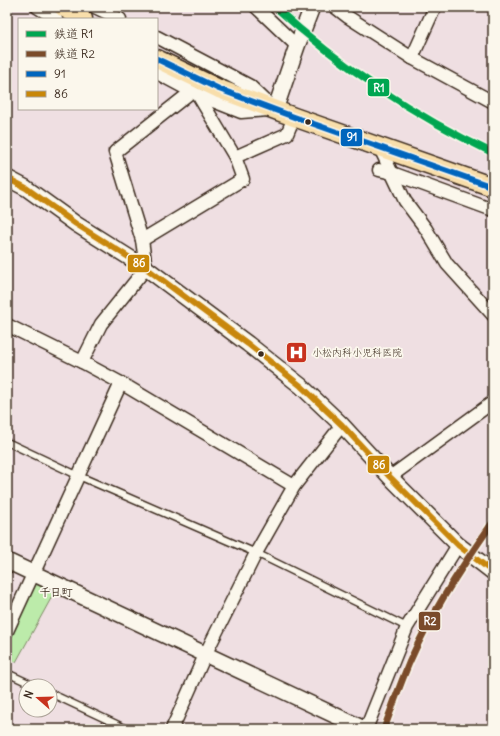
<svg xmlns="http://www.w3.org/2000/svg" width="500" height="736" font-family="Delius,'Klee One',sans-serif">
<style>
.green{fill:#bcebaa;stroke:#7c8a64}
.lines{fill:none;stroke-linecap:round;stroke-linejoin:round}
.service-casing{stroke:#3b2a1e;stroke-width:9}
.minor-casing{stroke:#3b2a1e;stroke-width:15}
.tertiary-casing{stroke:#3b2a1e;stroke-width:18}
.primary-casing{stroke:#3b2a1e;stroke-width:21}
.service{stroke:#fbf7ec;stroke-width:6}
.minor{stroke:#fbf7ec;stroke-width:12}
.tertiary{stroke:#fbf7ec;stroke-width:15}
.primary{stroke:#f8deab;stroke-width:18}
.rail{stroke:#3b2a1e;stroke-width:3}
.bus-1-casing{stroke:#fbf7ec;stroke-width:9}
.bus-2-casing{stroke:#fbf7ec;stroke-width:9}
.bus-1{stroke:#0065bd;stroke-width:6}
.bus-2{stroke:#c88708;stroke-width:6}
.rail-1-casing{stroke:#fbf7ec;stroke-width:10}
.rail-2-casing{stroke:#fbf7ec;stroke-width:10}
.rail-1{stroke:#00a651;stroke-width:7}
.rail-2{stroke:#7a4b2a;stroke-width:7}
.bus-dot{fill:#3b2a1e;stroke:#fbf7ec;stroke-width:1.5}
.labels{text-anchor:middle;stroke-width:3.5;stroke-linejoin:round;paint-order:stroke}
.poi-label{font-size:10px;fill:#3b2a1e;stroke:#fbf7ec;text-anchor:start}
.neighbourhood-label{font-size:11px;font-weight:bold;fill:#3b2a1e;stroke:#fbf7ec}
.line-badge{stroke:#fbf7ec;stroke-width:1.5}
.badge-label{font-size:11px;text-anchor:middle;font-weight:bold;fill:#fff}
</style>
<rect width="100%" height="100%" fill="#efdfe2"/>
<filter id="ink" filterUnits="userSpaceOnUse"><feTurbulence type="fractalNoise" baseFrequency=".025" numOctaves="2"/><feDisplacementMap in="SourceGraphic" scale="8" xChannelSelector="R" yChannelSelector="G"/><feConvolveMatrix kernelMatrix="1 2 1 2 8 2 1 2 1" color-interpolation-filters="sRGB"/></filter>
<g filter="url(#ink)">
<!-- green -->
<path class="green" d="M36,584l18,9 -38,69 -9,-3v-16z"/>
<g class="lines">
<defs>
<g id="service">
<path d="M7,442l72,34 177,77 151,74"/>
<path d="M7,673l28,13"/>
<path d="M50,693l77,36"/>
</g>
<g id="minor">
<path d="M37,7l19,12"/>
<path d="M95,7l25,12"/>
<path d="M256,7l41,39"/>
<path d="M335,7l13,10 64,41"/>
<path d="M435,7l-23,51 81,44"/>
<path d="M157,37l93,49 20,19"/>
<path d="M157,73l41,22 43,17 27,-2"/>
<path d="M379,146l26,55 21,28 21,35 46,51"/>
<path d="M235,157l52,-23 7,-17"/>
<path d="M379,170l13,3 101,37"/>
<path d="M142,240l101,-61 -8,-22 -37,-62"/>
<path d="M7,325l75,37 39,21 173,103"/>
<path d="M82,362l19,-38 45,-56 -4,-28 -27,-88 76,-60"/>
<path d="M390,477l103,-75"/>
<path d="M7,631l114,-248"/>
<path d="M172,729l33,-74 51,-102 38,-67 48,-61"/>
<path d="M366,729l41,-102 51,-82"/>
</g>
<g id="tertiary">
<path d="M275,110l22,-64 15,-39"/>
<path d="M7,178l19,10 50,36 70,44 102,76 53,42 41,39 48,52 68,68 35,27"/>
<path d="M7,561l357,168"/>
</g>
<g id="primary">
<path d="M63,7l20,12"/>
<path d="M157,59l62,30 75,28 199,70"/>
</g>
</defs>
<!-- service casing -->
<use href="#service" class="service-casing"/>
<!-- minor casing -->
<use href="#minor" class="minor-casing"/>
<!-- tertiary casing -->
<use href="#tertiary" class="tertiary-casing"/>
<!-- primary casing -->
<use href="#primary" class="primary-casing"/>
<!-- service -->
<use href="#service" class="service"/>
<!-- minor -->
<use href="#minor" class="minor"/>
<!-- tertiary -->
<use href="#tertiary" class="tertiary"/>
<!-- primary -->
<use href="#primary" class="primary"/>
<!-- rail -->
<path class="rail" d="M384,729c8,-22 16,-44 25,-66 22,-50 52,-96 84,-141"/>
<defs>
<path id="bus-1" d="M157,59l62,30 75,28 199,70"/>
<path id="bus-2" d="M7,178l19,10 50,36 70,44 102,76 53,42 41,39 48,52 68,68 35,27"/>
</defs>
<!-- bus-1 casing -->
<use href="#bus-1" class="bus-1-casing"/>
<!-- bus-2 casing -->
<use href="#bus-2" class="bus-2-casing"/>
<!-- bus-1 -->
<use href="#bus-1" class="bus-1"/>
<!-- bus-2 -->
<use href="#bus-2" class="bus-2"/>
<defs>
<path id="rail-1" d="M275,7c64,58 140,109 218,146"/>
<path id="rail-2" d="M384,729c8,-22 16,-44 25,-66 22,-50 52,-96 84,-141"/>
</defs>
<!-- rail-1 casing -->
<use href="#rail-1" class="rail-1-casing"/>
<!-- rail-2 casing -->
<use href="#rail-2" class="rail-2-casing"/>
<!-- rail-1 -->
<use href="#rail-1" class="rail-1"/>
<!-- rail-2 -->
<use href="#rail-2" class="rail-2"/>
</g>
</g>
<!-- icons -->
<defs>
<symbol id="hospital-square" viewBox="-11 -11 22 22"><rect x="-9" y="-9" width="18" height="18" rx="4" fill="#c8321e" stroke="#fbf7ec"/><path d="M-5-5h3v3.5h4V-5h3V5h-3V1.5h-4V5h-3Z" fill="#fff"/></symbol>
</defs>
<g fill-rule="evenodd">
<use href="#hospital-square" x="284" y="340" width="25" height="25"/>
</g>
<!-- markers -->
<g class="bus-dot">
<circle cx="308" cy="122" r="3.5"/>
<circle cx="261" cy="354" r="3.5"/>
</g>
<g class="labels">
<!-- poi labels -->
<g class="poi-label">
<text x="312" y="356">小松内科小児科医院</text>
</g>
<!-- neighbourhood labels -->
<g class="neighbourhood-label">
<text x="56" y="596">千日町</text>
</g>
</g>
<g class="line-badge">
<rect x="367" y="78" width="23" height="19" rx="4" fill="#00a651"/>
<rect x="340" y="128" width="23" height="19" rx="4" fill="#0065bd"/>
<rect x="127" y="254" width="23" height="19" rx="4" fill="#c88708"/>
<rect x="367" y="455" width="23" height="19" rx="4" fill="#c88708"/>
<rect x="418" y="611" width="23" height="20" rx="4" fill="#7a4b2a"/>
</g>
<g class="badge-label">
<text x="379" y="92">R1</text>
<text x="352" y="141">91</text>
<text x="139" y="267">86</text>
<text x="379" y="469">86</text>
<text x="430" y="625">R2</text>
</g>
<!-- margin -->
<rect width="500" height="736" fill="none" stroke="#fbf7ec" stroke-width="24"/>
<rect x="12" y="12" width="476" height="712" fill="none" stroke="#3b2a1e" stroke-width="1.5" filter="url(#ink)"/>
<!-- legend -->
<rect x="18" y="18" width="140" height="92" fill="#fbf7ec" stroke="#aea59a"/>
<rect x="26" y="31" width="20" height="6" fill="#00a651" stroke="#aea59a"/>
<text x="54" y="38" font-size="12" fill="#3b2a1e">鉄道 R1</text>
<rect x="26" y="51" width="20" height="6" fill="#7a4b2a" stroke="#aea59a"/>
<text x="54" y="58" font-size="12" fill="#3b2a1e">鉄道 R2</text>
<rect x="26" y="71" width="20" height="6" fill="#0065bd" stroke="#aea59a"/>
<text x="54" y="78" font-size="12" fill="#3b2a1e">91</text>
<rect x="26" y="91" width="20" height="6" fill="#c88708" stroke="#aea59a"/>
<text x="54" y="98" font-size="12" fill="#3b2a1e">86</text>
<!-- north arrow -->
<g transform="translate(38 698) rotate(290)"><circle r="19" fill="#fbf7ec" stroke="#aea59a"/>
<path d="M0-3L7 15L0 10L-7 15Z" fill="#c8321e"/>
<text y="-6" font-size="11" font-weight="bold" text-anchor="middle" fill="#3b2a1e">N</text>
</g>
</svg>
